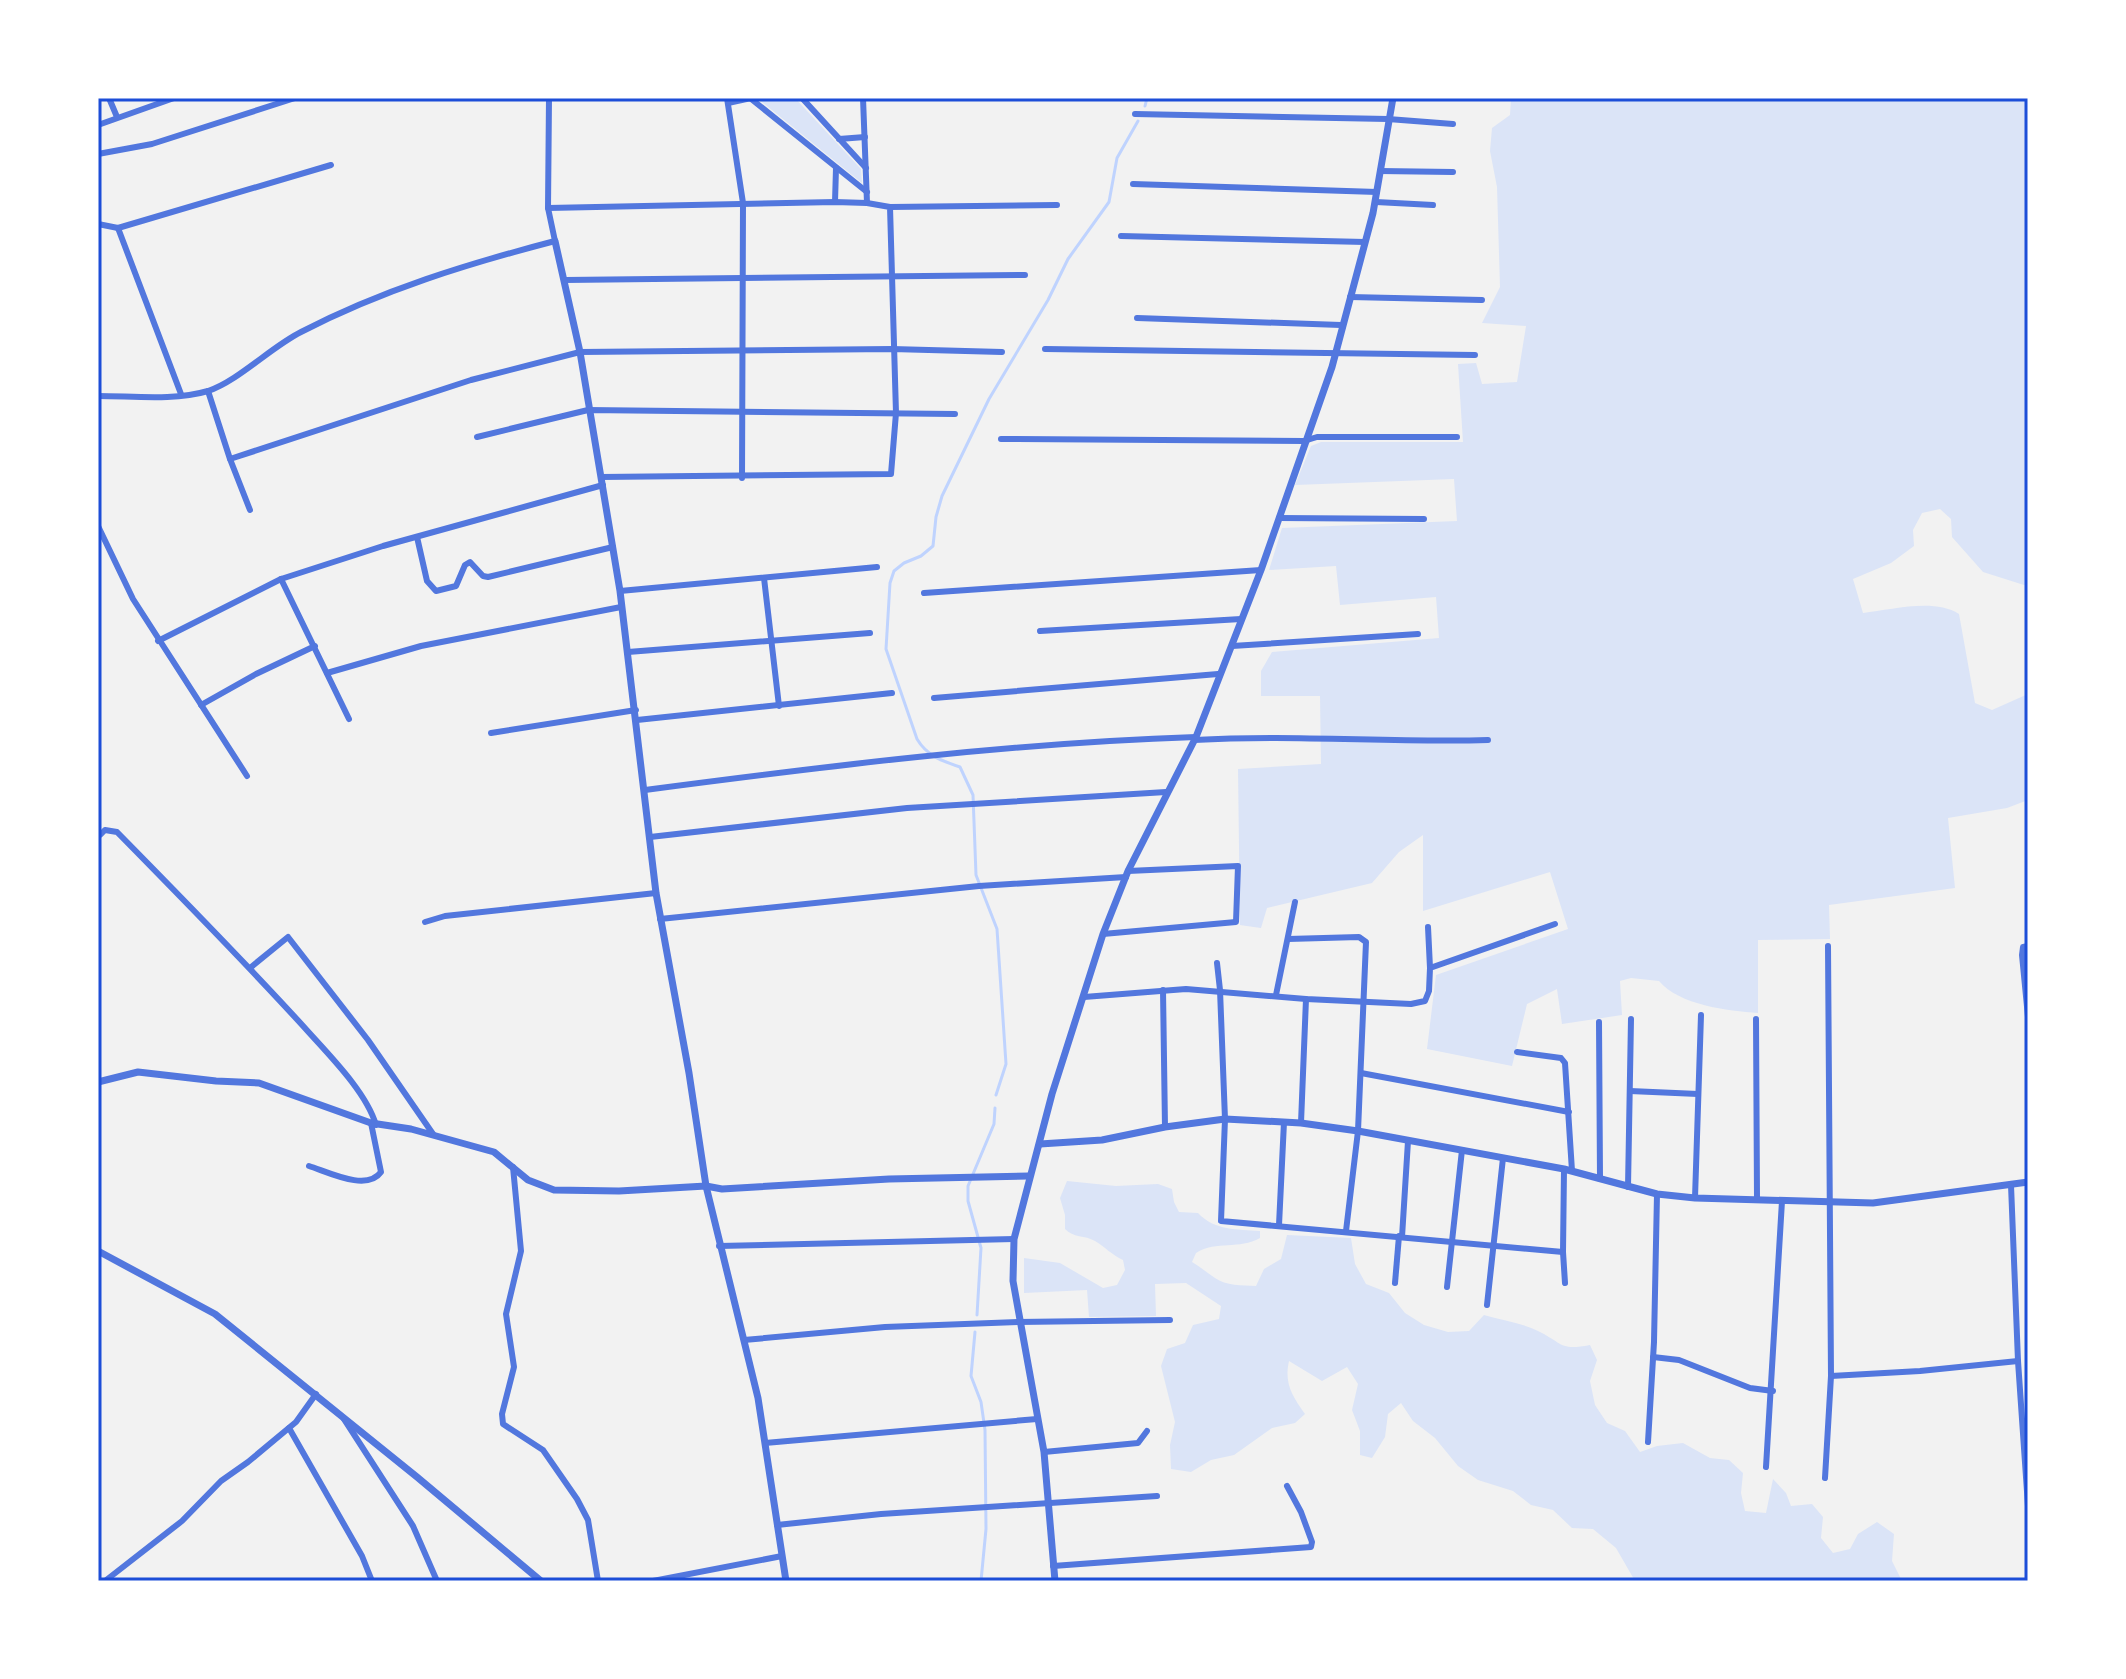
<svg xmlns="http://www.w3.org/2000/svg" width="2126" height="1679" font-family="Ubuntu,sans-serif">
<style>
.green{fill:#dbe4f7}
.lines{fill:none;stroke-linecap:round;stroke-linejoin:round}
.stream{stroke:#bfd3fe;stroke-width:3}
.minor{stroke:#5277de;stroke-width:6}
.tertiary{stroke:#5277de;stroke-width:7}
.neatline{fill:none;stroke:#1d4ed8;stroke-width:3}
</style>
<rect width="100%" height="100%" fill="#f2f2f2"/>
<!-- green -->
<g class="green">
<path d="M757,98h38l66,71 1,14z"/>
<path d="M1511,98h517v486l-4,1 -41,-13 -31,-35 -1,-18 -11,-10 -18,4 -9,17 1,16 -23,17 -38,16 10,34c28,-3 71,-15 96,1l16,89 17,7 36,-16v106l-21,8 -59,10 7,70 -126,17 1,34 -72,1v73c-30,-2 -79,-8 -99,-32l-28,-3 -11,3 2,34 -60,9 -5,-35 -30,15 -15,62 -85,-17 9,-74 132,-46 -18,-57 -127,39v-76l-24,17 -27,31 -105,25 -6,20 -21,-3 -2,-156 83,-5 -1,-68h-59v-25l11,-19 167,-14 -3,-41 -96,8 -4,-39 -67,4 13,-42 175,-7 -3,-42 -159,6 16,-39 10,-4h142l-5,-78 18,-1 6,21 35,-2 9,-56 -44,-3 18,-36 -3,-100 -7,-36 2,-23 18,-13z"/>
<path d="M1067,1181l49,5 42,-2 14,5 2,13 5,10 19,1c17,18 39,16 62,18v7c-21,12 -43,2 -64,15l-4,9c9,5 15,11 23,16 11,8 27,7 41,8l8,-17 17,-10 6,-24 64,3 4,26 11,20 23,9 16,20 19,12 24,7 21,-1 15,-16c17,5 38,8 54,16 25,12 21,20 52,14l7,15 -7,21 5,24 12,18 18,8 15,21 17,-6 26,-3 27,15 19,2 14,13 -2,20 4,18 21,2 7,-34 13,14 5,13 21,-2 11,13 -2,21 12,15 17,-4 8,-15 19,-12 17,12 -2,27 10,20h-267l-19,-33 -23,-19 -21,-1 -19,-18 -22,-5 -18,-14 -35,-11 -20,-14 -23,-28 -22,-17 -12,-18 -13,11 -3,23 -13,21 -12,-3v-24l-8,-21 6,-26 -11,-17 -25,14 -33,-20c-5,22 3,35 16,53l-10,9 -23,5 -38,27 -23,5 -20,12 -20,-3 -1,-24 5,-23 -14,-56 6,-17 18,-6 8,-18 26,-6 2,-13 -35,-23 -31,1 1,32 -67,1 -2,-27 -63,3v-35l36,5 43,25 14,-3 8,-15 -2,-10c-11,-5 -18,-13 -28,-19 -10,-6 -22,-3 -30,-12v-14l-5,-17z"/>
</g>
<g class="lines">
<!-- stream -->
<g class="stream">
<path d="M1145,106l2,-8"/>
<path d="M996,1095l10,-31 -9,-135 -21,-54 -3,-80 -13,-28c-18,-6 -33,-11 -43,-28l-31,-90 4,-66 4,-12 10,-8 17,-7 12,-10 3,-29 6,-21 47,-97 59,-99 20,-41 41,-57 8,-44 21,-37"/>
<path d="M977,1315l4,-67 -13,-47v-15l26,-62 1,-16"/>
<path d="M975,1332l-4,44 10,26 4,28 1,99 -5,52"/>
</g>
<!-- minor -->
<g class="minor">
<path d="M109,98l8,19"/>
<path d="M727,98l16,105 -1,275"/>
<path d="M750,98l117,94"/>
<path d="M802,98l64,70"/>
<path d="M863,98l4,105"/>
<path d="M728,103l23,-5"/>
<path d="M1135,114l253,5 65,5"/>
<path d="M98,125l76,-27"/>
<path d="M839,139l26,-2"/>
<path d="M98,154l54,-10 143,-46"/>
<path d="M1380,171l73,1"/>
<path d="M1133,184l244,8"/>
<path d="M835,202l1,-34"/>
<path d="M1376,202l57,3"/>
<path d="M890,207l167,-2"/>
<path d="M548,208l287,-6 32,1 23,4 6,206 -5,61 -290,3"/>
<path d="M98,224l20,4 213,-63"/>
<path d="M118,228l63,166"/>
<path d="M1121,236l244,6"/>
<path d="M565,280l460,-5"/>
<path d="M1350,297l132,3"/>
<path d="M1137,318l204,7"/>
<path d="M1045,349l430,6"/>
<path d="M208,391l22,68 20,51"/>
<path d="M98,396c35,0 76,5 110,-5 30,-10 63,-44 93,-59 81,-42 166,-68 254,-91l-7,-33 1,-110"/>
<path d="M477,437l111,-27 367,4"/>
<path d="M1001,439l303,2 13,-4h140"/>
<path d="M230,459l241,-79 109,-28 312,-3 110,3"/>
<path d="M1279,518l145,1"/>
<path d="M98,526l35,73 114,177"/>
<path d="M417,537l10,44 9,10 20,-5 9,-21 5,-3 13,14 5,1 125,-30"/>
<path d="M764,578l15,128"/>
<path d="M281,579l68,140"/>
<path d="M620,591l257,-24"/>
<path d="M924,593l337,-23"/>
<path d="M1040,631l201,-12"/>
<path d="M158,641l123,-62 102,-33 220,-61"/>
<path d="M1232,646l186,-12"/>
<path d="M628,652l242,-19"/>
<path d="M327,673l94,-27 200,-39"/>
<path d="M934,698l284,-24"/>
<path d="M201,705l55,-31 59,-28"/>
<path d="M637,720l255,-27"/>
<path d="M491,733l145,-23"/>
<path d="M1194,740c98,-6 196,3 294,0"/>
<path d="M645,790c183,-24 366,-47 551,-53"/>
<path d="M100,835l5,-5 12,2c63,64 126,128 187,195 23,26 62,64 72,98"/>
<path d="M650,837l257,-29 259,-16"/>
<path d="M660,919l319,-33 147,-9"/>
<path d="M425,922l20,-6 211,-23"/>
<path d="M1428,927l2,41"/>
<path d="M1103,934l133,-12 2,-56 -110,5"/>
<path d="M1288,939l71,-2 7,5 -8,189 -12,100"/>
<path d="M2028,946l-5,1 -1,8 6,62"/>
<path d="M1217,963l3,27 5,129 -4,102 342,31 1,-83"/>
<path d="M250,968l38,-31 80,103 65,94"/>
<path d="M1163,990l2,137"/>
<path d="M1276,995l19,-93"/>
<path d="M1084,997l102,-8 120,10 105,5 14,-3 4,-10 1,-23 125,-44"/>
<path d="M1756,1019l1,180"/>
<path d="M1599,1022l1,157"/>
<path d="M1517,1052l44,6 4,5 7,108"/>
<path d="M1361,1073l208,39"/>
<path d="M1630,1091l68,3"/>
<path d="M1301,1123l5,-124"/>
<path d="M309,1166c19,6 58,26 72,6l-10,-49"/>
<path d="M513,1167l8,84 -15,63 8,53 -12,47 1,10 40,26 34,49 11,21 10,61"/>
<path d="M2011,1185l7,176 10,145"/>
<path d="M1628,1187l3,-168"/>
<path d="M1695,1198l6,-183"/>
<path d="M1279,1225l5,-103"/>
<path d="M1402,1237l6,-96"/>
<path d="M719,1246l295,-7"/>
<path d="M1563,1252l2,31"/>
<path d="M1395,1283l4,-47"/>
<path d="M1447,1287l15,-137"/>
<path d="M1487,1305l16,-147"/>
<path d="M744,1340l141,-13 133,-5 152,-2"/>
<path d="M1653,1357l26,3 71,28 23,3"/>
<path d="M1831,1376l89,-5 98,-10"/>
<path d="M344,1419l69,107 24,55"/>
<path d="M289,1428l73,128 10,25"/>
<path d="M1648,1442l6,-100 3,-148"/>
<path d="M765,1443l272,-24"/>
<path d="M1044,1452l94,-9 9,-12"/>
<path d="M1766,1467l16,-266"/>
<path d="M1825,1478l6,-102 -3,-430"/>
<path d="M777,1525l104,-11 276,-18"/>
<path d="M1053,1566l258,-19 1,-5 -11,-30 -14,-26"/>
<path d="M105,1581l77,-60 39,-40 27,-19 48,-40 20,-28"/>
<path d="M653,1581l129,-25"/>
</g>
<!-- tertiary -->
<g class="tertiary">
<path d="M555,241l25,111 40,239 36,302 33,180 17,113 52,212 28,183"/>
<path d="M98,1082l40,-10 78,9 43,2 112,40 40,6 83,23 34,28 26,10 65,1 87,-5 16,3 167,-10 140,-3"/>
<path d="M1040,1144l62,-4 63,-13 60,-8 76,4 57,8 206,38 93,25 38,4 178,5 155,-21"/>
<path d="M98,1251l117,63 202,163 124,104"/>
<path d="M1055,1581l-11,-129 -31,-171 1,-42 38,-145 51,-160 25,-63 68,-134 65,-167 71,-203 41,-154 20,-115"/>
</g>
</g>
<!-- border -->
<rect width="2126" height="1679" fill="none" stroke="#ffffff" stroke-width="200"/>
<rect x="100" y="100" width="1926" height="1479" class="neatline"/>
</svg>
